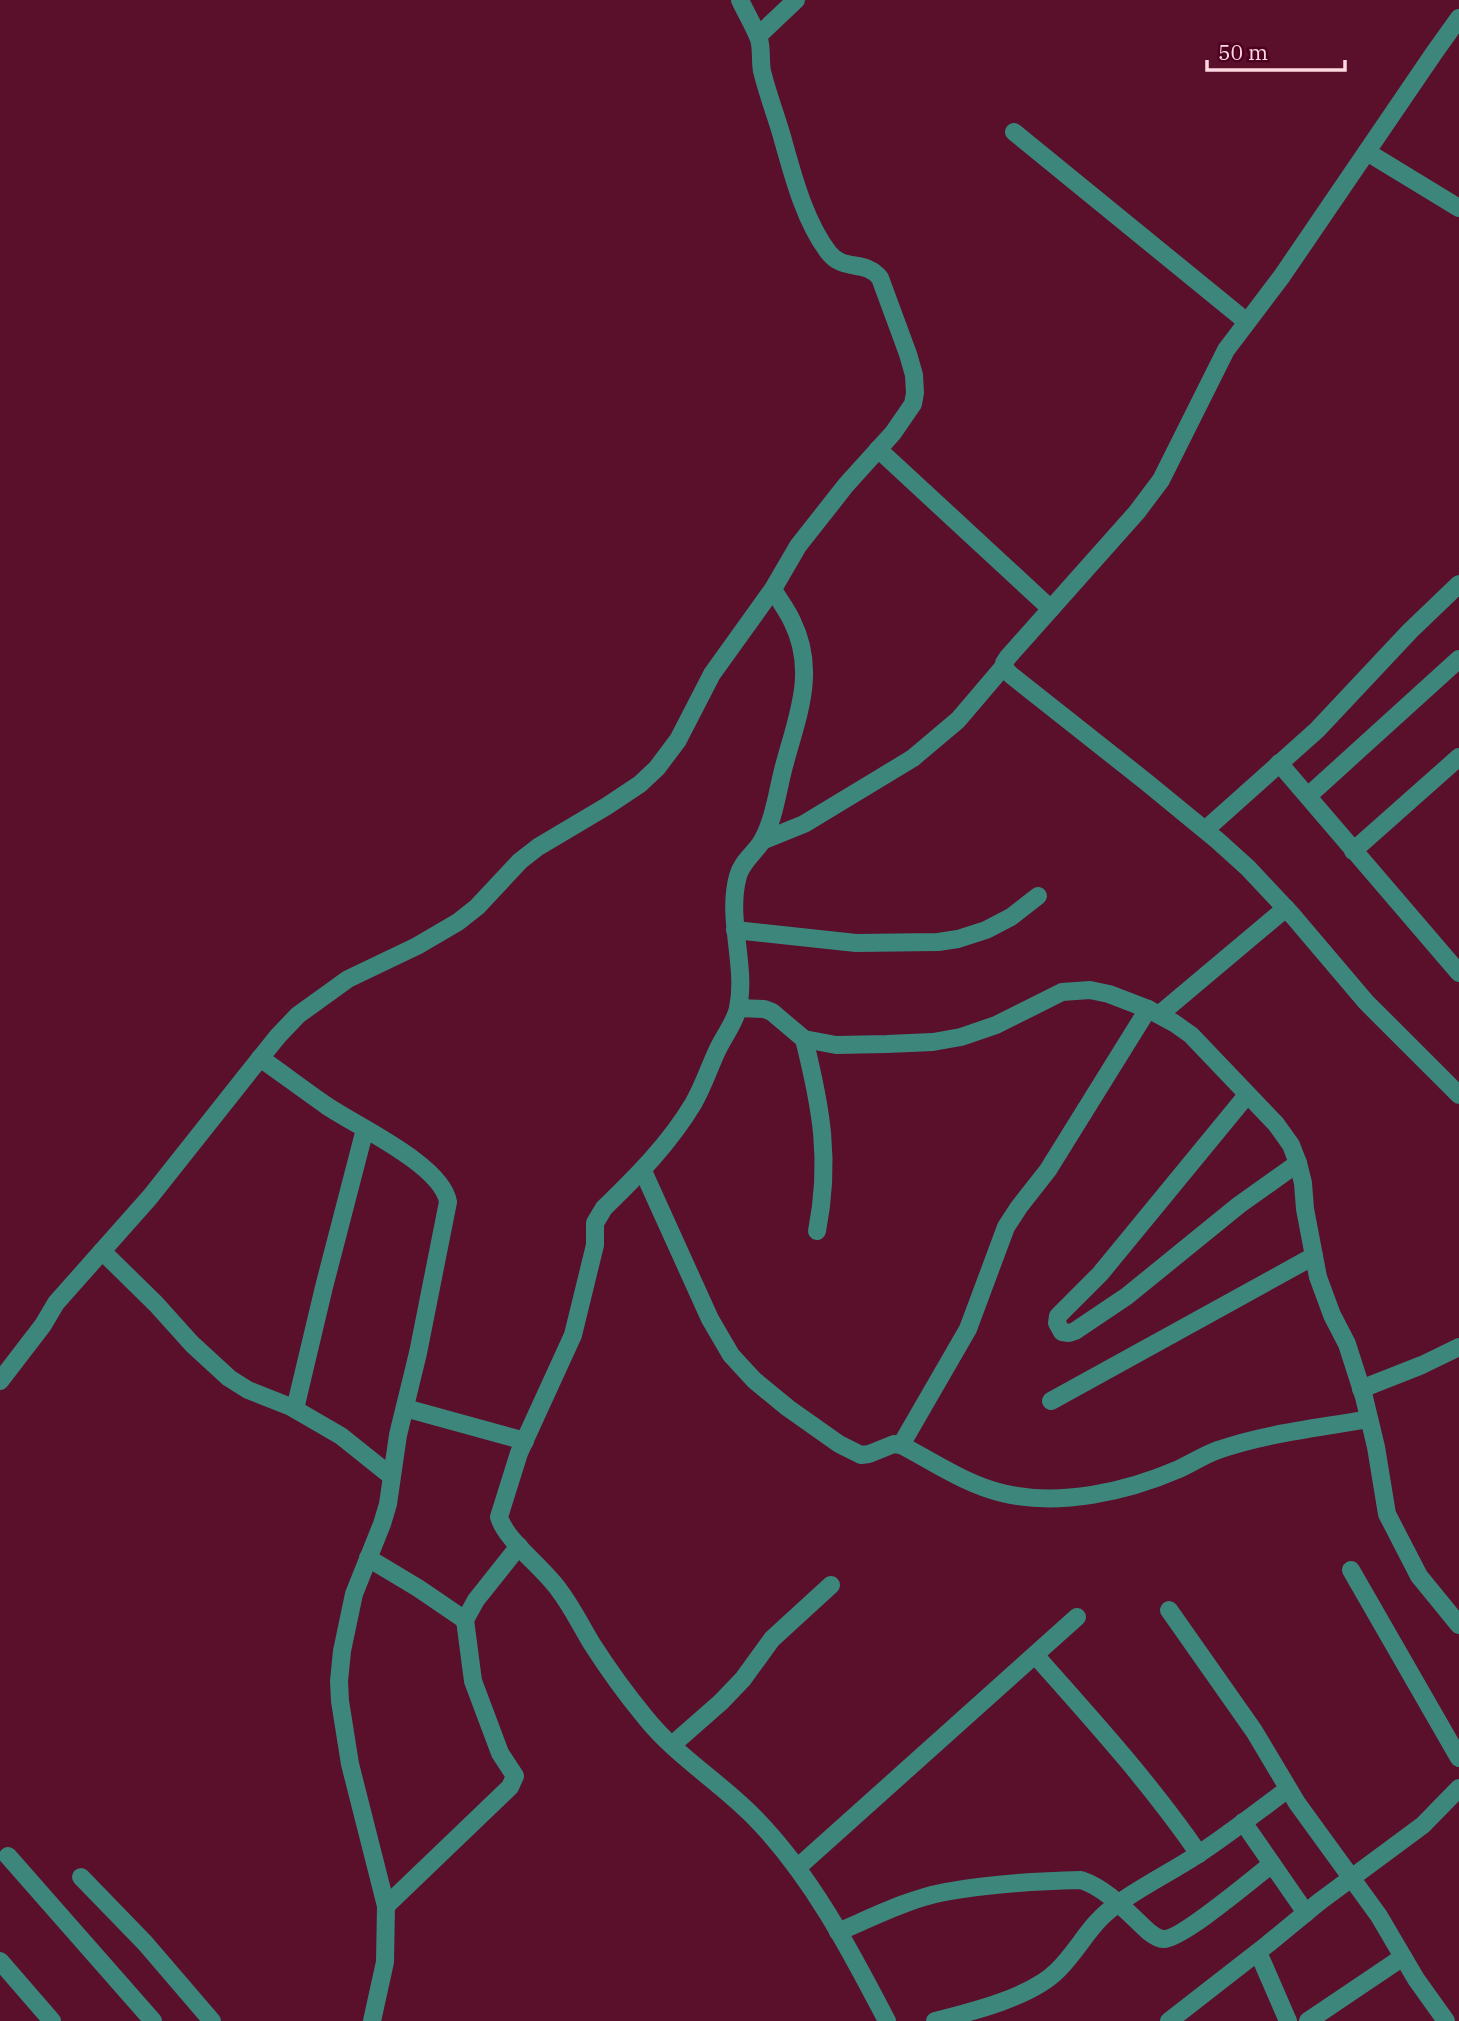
<svg xmlns="http://www.w3.org/2000/svg" width="1459" height="2021" font-family="'IBM Plex Serif',serif">
<style>
.lines{fill:none;stroke-linecap:round;stroke-linejoin:round}
.minor{stroke:#3d867c;stroke-width:18}
</style>
<rect width="100%" height="100%" fill="#5a0f2b"/>
<g class="lines">
<!-- minor -->
<g class="minor">
<path d="M1459,18l-25,35 -152,223 -56,74 -65,130 -24,32 -129,145 -4,6 2,7 5,5 134,106 72,59 31,28 45,48 73,86 93,93"/>
<path d="M758,36l38,-36"/>
<path d="M1014,132l233,190"/>
<path d="M1367,152l92,56"/>
<path d="M878,449l173,160"/>
<path d="M773,589c6,11 14,21 19,32 26,52 4,98 -9,149 -6,24 -9,49 -21,71 -7,12 -20,20 -24,35 -12,43 9,89 0,132 -3,15 -15,29 -21,43 -8,17 -14,36 -24,53 -24,40 -56,72 -89,104l-9,15v22l-22,90 -54,118 -20,64c7,24 44,50 60,73 13,17 22,36 33,54 16,25 34,50 53,73 31,39 75,65 109,100 57,58 96,133 133,204"/>
<path d="M1279,763l180,210"/>
<path d="M1308,796l151,-137"/>
<path d="M1205,830l112,-100 93,-99 49,-47"/>
<path d="M762,841l42,-17 109,-66 45,-38 46,-54"/>
<path d="M1353,851l106,-94"/>
<path d="M735,930l121,13 82,-1 20,-3 28,-9 25,-13 27,-21"/>
<path d="M738,1008l26,1 8,3 32,27 32,6 51,-1 46,-2 28,-5 35,-12 66,-33 28,-2 19,4 39,15 26,14 17,12 85,89 15,21 7,18 5,20 2,26 13,68 14,38 15,29 17,53 12,50 11,67 32,62 40,49"/>
<path d="M1160,1014l126,-106"/>
<path d="M804,1039c17,68 27,121 13,192"/>
<path d="M260,1058c23,16 44,32 67,48 31,21 115,59 121,96l-30,151 -20,82 -10,69 -6,20 -28,70 -12,57 -3,30 1,20 10,63 36,142 -1,56 -13,59"/>
<path d="M1247,1095l-147,179 -42,42 -1,7 5,9 7,1 6,-2 52,-35 112,-91 59,-42"/>
<path d="M643,1171l67,148 21,36 23,25 34,28 51,36 22,11 8,-1 25,-10 7,1c33,17 64,39 101,48 57,14 124,-1 177,-24 13,-6 25,-14 39,-19 49,-17 101,-22 151,-31"/>
<path d="M102,1251l54,53 36,40 37,34 19,12 43,17 50,29 50,40"/>
<path d="M0,1381l43,-56 13,-22 94,-106 99,-125 29,-36 20,-21 50,-36 69,-33 41,-24 19,-15 43,-46 18,-14 69,-41 33,-22 17,-16 21,-28 34,-66 61,-85 25,-43 48,-61 47,-52 20,-29 2,-11 -1,-18 -6,-21 -28,-76c-15,-19 -36,-6 -51,-25 -25,-32 -37,-81 -48,-120 -6,-20 -14,-41 -19,-62 -2,-10 0,-22 -3,-32 -5,-13 -13,-26 -19,-39"/>
<path d="M1361,1389l61,-24 37,-18"/>
<path d="M1051,1401l263,-145"/>
<path d="M405,1408l120,33"/>
<path d="M295,1409l29,-122 41,-158"/>
<path d="M901,1445l67,-116 38,-102 13,-20 29,-37 100,-161"/>
<path d="M368,1558l50,30 47,32 11,-20 43,-54"/>
<path d="M1351,1570l108,188"/>
<path d="M1169,1610l85,121 43,72 82,113 37,63 30,42"/>
<path d="M1036,1656c57,64 114,127 163,198"/>
<path d="M672,1745l49,-43 22,-23 29,-40 59,-54"/>
<path d="M1243,1822l63,91"/>
<path d="M8,1856l145,165"/>
<path d="M797,1868l280,-251"/>
<path d="M81,1877l64,66 67,78"/>
<path d="M386,1906l124,-119 5,-11 -15,-23 -27,-72 -8,-61"/>
<path d="M838,1932c35,-15 70,-33 107,-40 44,-8 91,-11 136,-12 27,9 47,33 68,52 4,3 9,7 14,7 17,2 92,-62 109,-75"/>
<path d="M1258,1952l30,69"/>
<path d="M0,1961l52,60"/>
<path d="M935,2021c36,-9 97,-24 123,-51 23,-23 32,-48 61,-67 25,-18 52,-31 78,-48 31,-20 61,-44 91,-66"/>
<path d="M1169,2021l99,-77 51,-42 104,-77 36,-37"/>
<path d="M1308,2021l95,-64"/>
</g>
</g>
<!-- scale -->
<path d="M1207 60v10h138v-10" fill="none" stroke="#ffd9e1" stroke-width="3.5"/>
<text x="1218" y="60" font-size="21" fill="#ffd9e1" stroke="#4e0222" stroke-width="5" paint-order="stroke">50 m</text>
</svg>
